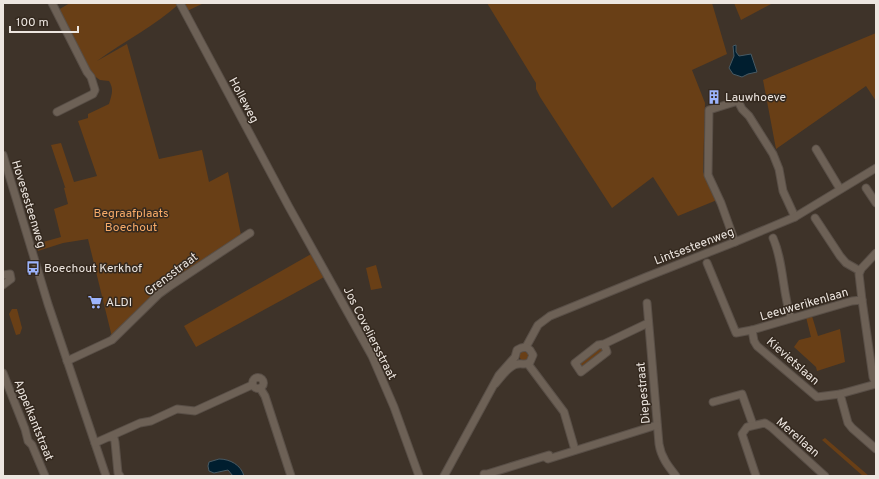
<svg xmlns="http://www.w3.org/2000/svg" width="879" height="479" font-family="Overpass,sans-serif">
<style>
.green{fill:#693f16}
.water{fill:#001e2f;stroke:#475a64}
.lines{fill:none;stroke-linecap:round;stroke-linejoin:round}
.minor-casing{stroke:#594f47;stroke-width:9}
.minor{stroke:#6d6156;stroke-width:7}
.labels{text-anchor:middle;stroke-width:3;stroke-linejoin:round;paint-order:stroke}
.poi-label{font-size:12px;fill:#ede6e0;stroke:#34291f;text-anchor:start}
.street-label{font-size:12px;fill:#ede6e0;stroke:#34291f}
.park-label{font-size:12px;fill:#f8ab68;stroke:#34291f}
</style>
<rect width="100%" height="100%" fill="#3e3329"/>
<!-- green -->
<g class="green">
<path d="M70,3h110c-25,23 -56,38 -83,58l30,-17 32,115 43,-9 7,32 19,-10 13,63 -49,32v2l-80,68 -24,-98 -25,4 -25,8 -2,-7 25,-7 -7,-28 14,-5 -4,-16 2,-1h-1l-14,-42 10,-2 13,39 23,-6 -19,-55 10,-3v-4l21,-10c3,-10 5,-15 0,-23l-9,-1 -10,-7 -32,-63z"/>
<path d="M182,3h22l-17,8z"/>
<path d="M487,3h225l15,51 -35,16 13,33 -2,69 14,28 -39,16 -25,-39 -41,31 -72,-111 -4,-8v-6z"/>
<path d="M734,3h39l-32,17z"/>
<path d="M876,33v68l-10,-15 -90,63 -13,-69z"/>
<path d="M313,253l13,23 -130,71 -12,-21z"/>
<path d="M376,265l6,23 -11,2 -5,-22z"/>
<path d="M12,309h5l5,19 -2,6 -4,1 -7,-21z"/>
<path d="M812,316l6,20 22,-7 5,33 -28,9 -1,-4 -22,-20 5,-7 12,-3 -5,-20z"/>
<path d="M603,346v7l-19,14 -4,1 -1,-8z"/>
<circle cx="524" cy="356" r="4.5"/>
<path d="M825,438l44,38h-6l-41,-36z"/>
</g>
<!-- water -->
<g class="water">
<path d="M736,45v7l3,4 12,-2 6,18 -9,2 -6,3 -9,-3 -4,-6 5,-12 -1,-10z"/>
<path d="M219,459c11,0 22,6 25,17h-11l-5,-6 -14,3 -5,-2 -1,-5 1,-4z"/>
</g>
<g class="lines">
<defs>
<g id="minor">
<path d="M52,3l35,69 4,5 4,13 -2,4 -36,18"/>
<path d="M180,3l109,204 83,149 22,51 25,69"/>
<path d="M816,149l24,40"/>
<path d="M3,155l45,149 58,172"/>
<path d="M866,188l10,15"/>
<path d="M815,218l25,38 6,7 14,8"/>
<path d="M773,238c11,25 9,53 18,80"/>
<path d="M735,242l-14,-39 -13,-28 1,-65 29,-9 4,8 7,7 24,38 6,15 4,22 12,26"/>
<path d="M876,253l-15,16 -2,5 3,26 11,77 3,7"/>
<path d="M707,263l29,70 16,-3 100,-29 10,-1"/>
<path d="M3,275l7,-1 1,5 -8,6"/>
<path d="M647,303l12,141c2,13 9,22 17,32"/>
<path d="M752,330l2,11 3,5 60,51 23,-3 36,-10"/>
<path d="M604,344l3,8 -26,20 -6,-9 23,-18 6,-1 44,-21"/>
<path d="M526,347l12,-22 12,-9 96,-39 89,-35 60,-25 81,-49"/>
<path d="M67,361l45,-21 47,-46 11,-8 80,-53"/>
<path d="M528,364l36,48 11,38"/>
<path d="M3,373l22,56 3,12 4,4 13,31"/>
<circle cx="258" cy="383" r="5.5"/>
<path d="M260,388l5,8 26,80"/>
<path d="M840,394l8,29 4,5 24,21"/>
<path d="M713,402l29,-8 11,31"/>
<path d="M110,437l4,1 1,4 3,31 2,3"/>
<path d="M95,443l45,-20 11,-2 26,-12 18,2 57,-26"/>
<path d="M545,457l3,2 109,-34"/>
<path d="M484,474h3l62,-19"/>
<path d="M444,476l55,-101 16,-18 2,-7 4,-2 5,-1 4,3 3,5 -3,7c-5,4 -7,1 -12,2 -10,1 -17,14 -23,20"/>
<path d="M756,476l-14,-42 5,-7 18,-4 6,4 54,49"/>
</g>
</defs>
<!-- minor casing -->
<use href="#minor" class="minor-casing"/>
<!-- minor -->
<use href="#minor" class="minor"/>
</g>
<!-- icons -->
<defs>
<symbol id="building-bare" viewBox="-9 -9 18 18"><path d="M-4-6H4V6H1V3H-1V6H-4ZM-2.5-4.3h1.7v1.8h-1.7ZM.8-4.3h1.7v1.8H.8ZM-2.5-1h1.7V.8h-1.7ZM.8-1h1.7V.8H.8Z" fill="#9cb4fd" stroke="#34291f" stroke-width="2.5" paint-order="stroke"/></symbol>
<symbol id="bus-bare" viewBox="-9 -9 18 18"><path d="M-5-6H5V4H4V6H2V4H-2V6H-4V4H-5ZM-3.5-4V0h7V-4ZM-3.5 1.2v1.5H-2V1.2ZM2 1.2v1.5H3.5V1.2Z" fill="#9cb4fd" stroke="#34291f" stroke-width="2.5" paint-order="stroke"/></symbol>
<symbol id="supermarket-bare" viewBox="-9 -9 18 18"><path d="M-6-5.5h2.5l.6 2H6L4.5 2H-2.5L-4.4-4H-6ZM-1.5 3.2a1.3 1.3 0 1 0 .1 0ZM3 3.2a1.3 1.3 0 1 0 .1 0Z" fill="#9cb4fd" stroke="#34291f" stroke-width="2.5" paint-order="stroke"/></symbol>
</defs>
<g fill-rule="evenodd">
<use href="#building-bare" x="704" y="87" width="20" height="20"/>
<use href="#bus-bare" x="23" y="258" width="20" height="20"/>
<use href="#supermarket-bare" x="85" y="292" width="20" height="20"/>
</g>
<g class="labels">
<!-- poi labels -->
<g class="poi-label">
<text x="725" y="101">Lauwhoeve</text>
<text x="44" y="272">Boechout Kerkhof</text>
<text x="106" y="306">ALDI</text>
</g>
<!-- street labels -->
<g class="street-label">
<text transform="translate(244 100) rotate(62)" y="4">Holleweg</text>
<text transform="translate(29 204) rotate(73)" y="4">Hovesesteenweg</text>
<text transform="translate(694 246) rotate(-21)" y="4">Lintsesteenweg</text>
<text transform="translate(171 274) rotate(-37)" y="4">Grensstraat</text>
<text transform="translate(804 304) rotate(-16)" y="4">Leeuwerikenlaan</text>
<text transform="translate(370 333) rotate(63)" y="4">Jos Coveliersstraat</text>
<text transform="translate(793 361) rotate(41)" y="4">Kievietslaan</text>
<text transform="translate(643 393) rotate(-95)" y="4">Diepestraat</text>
<text transform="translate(34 420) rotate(68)" y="4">Appelkantstraat</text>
<text transform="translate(798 437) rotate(41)" y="4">Merellaan</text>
</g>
<!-- park labels -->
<g class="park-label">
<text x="131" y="217">Begraafplaats<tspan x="131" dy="14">Boechout</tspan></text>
</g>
</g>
<!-- border -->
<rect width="879" height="479" fill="none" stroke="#ede6e0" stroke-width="8"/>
<!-- scale -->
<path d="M10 26v6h68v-6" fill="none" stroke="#ede6e0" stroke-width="2"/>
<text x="16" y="26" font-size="12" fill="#ede6e0" stroke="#34291f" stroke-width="3" paint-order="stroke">100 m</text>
</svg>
